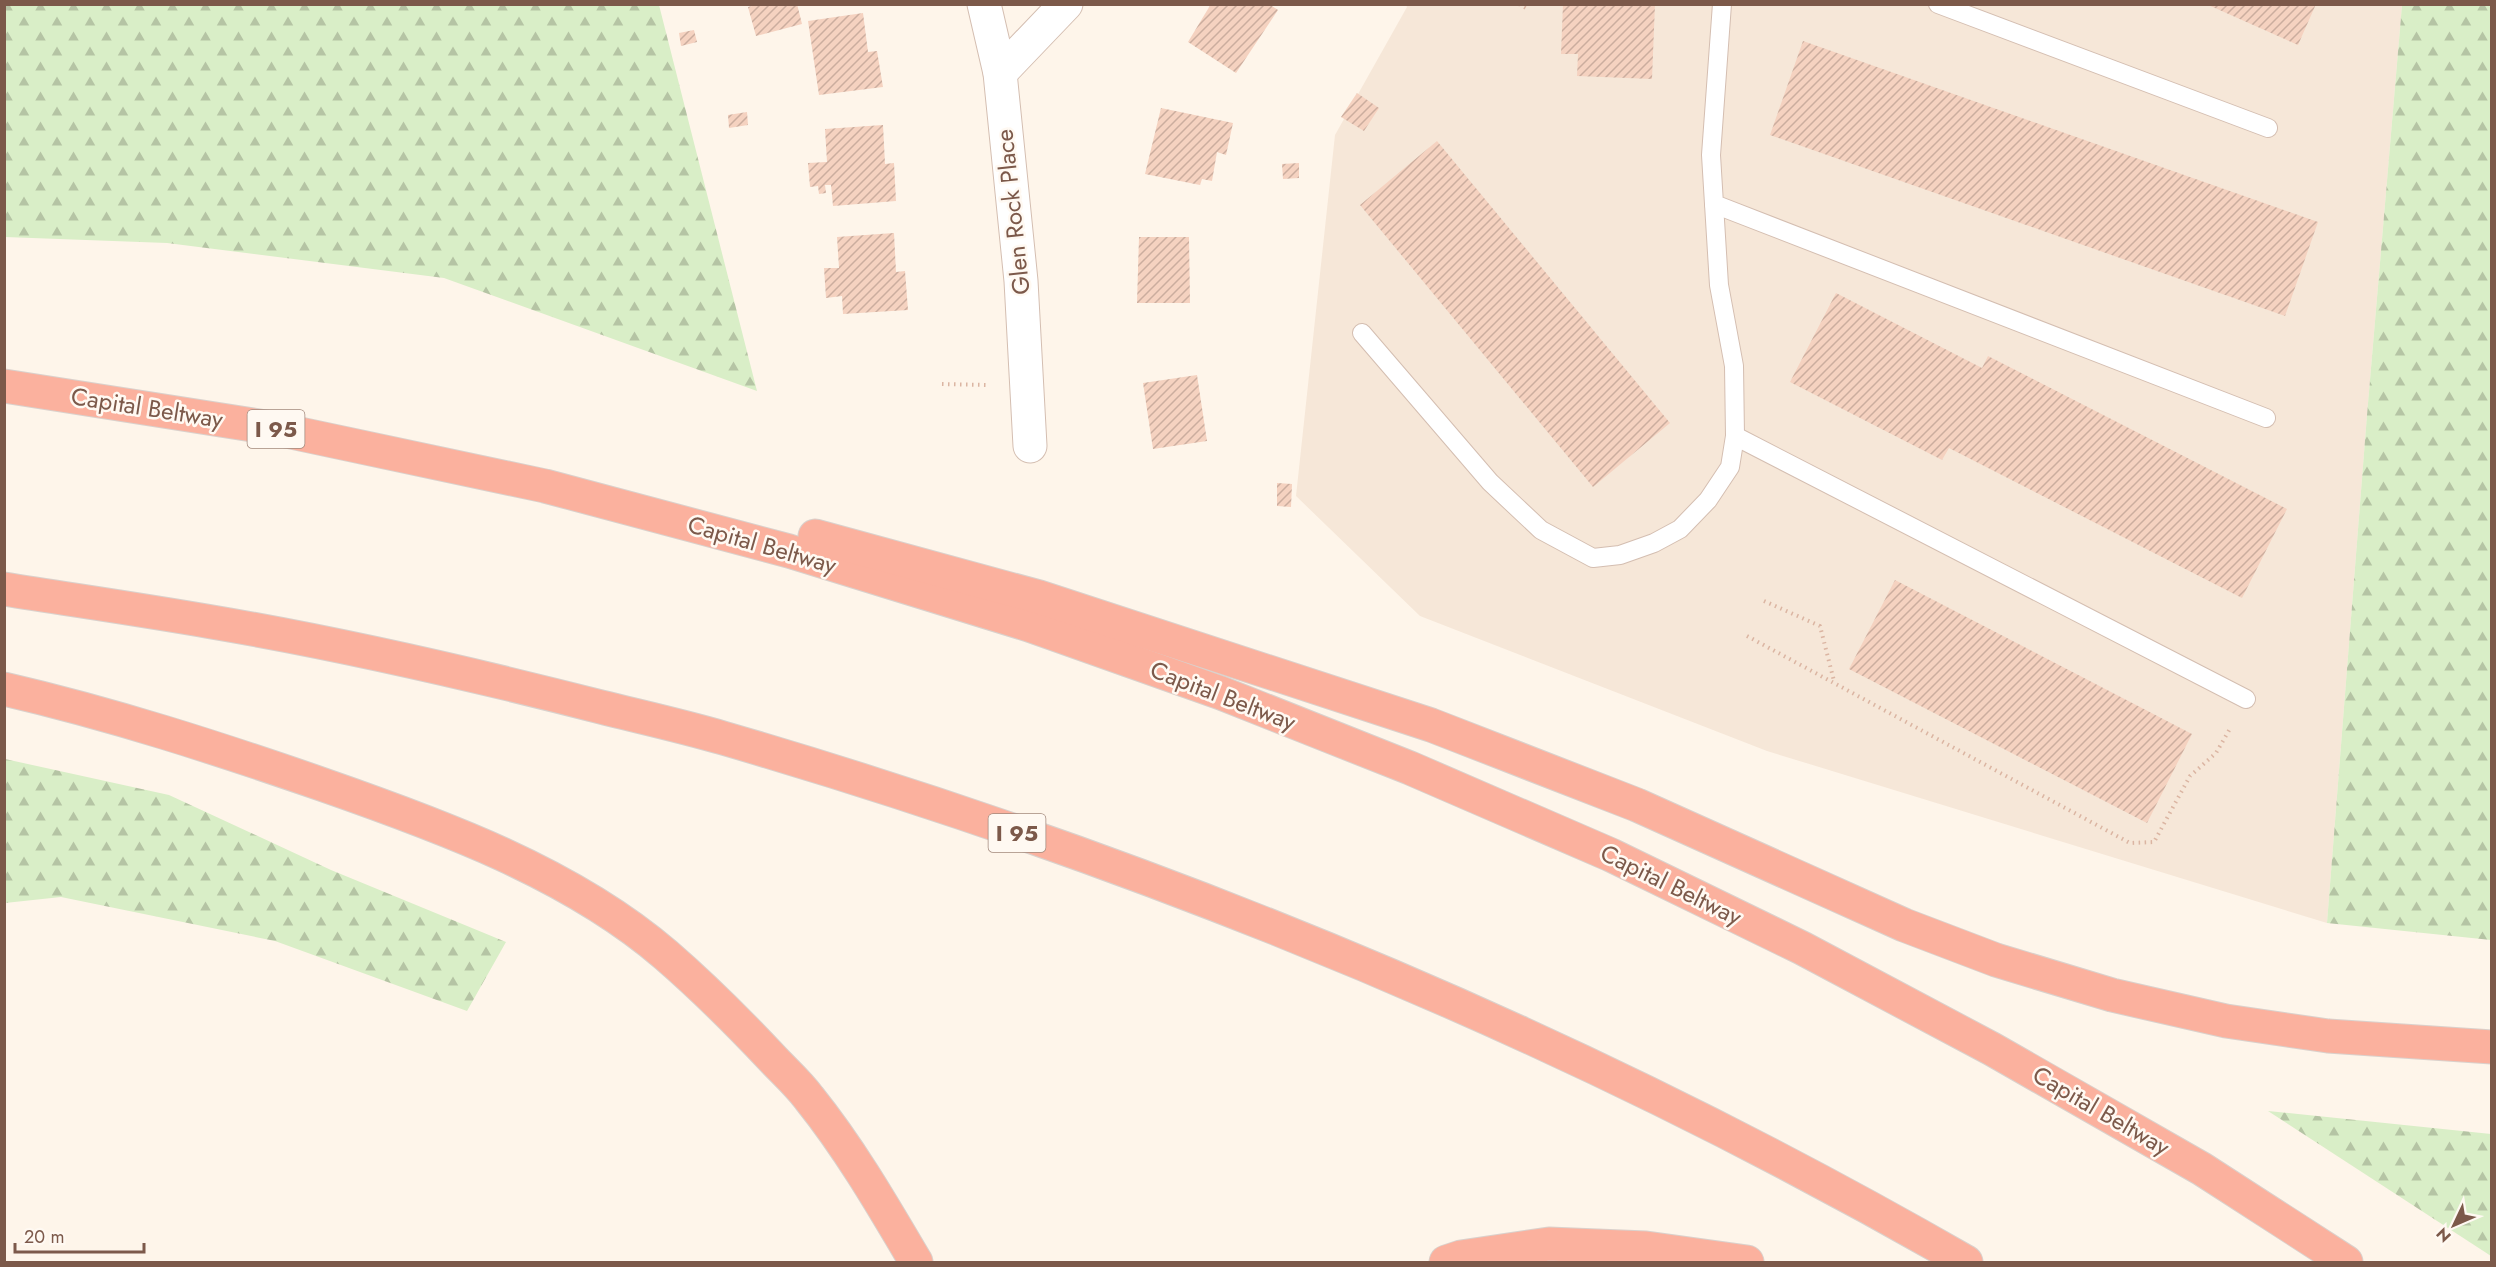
<svg xmlns="http://www.w3.org/2000/svg" width="2496" height="1267" font-family="Jost,sans-serif">
<style>
.residential{fill:#f6e7d8}
.forest{fill:url(#forest-firs)}
.building{fill:url(#building-hatch)}
.lines{fill:none;stroke-linecap:round;stroke-linejoin:round}
.service-casing{stroke:#d4beb1;stroke-width:20}
.minor-casing{stroke:#d4beb1;stroke-width:35}
.motorway-casing{stroke:#dad1cc;stroke-width:35}
.path{stroke:#dbb5a2;stroke-width:4;stroke-dasharray:1.5 4.5;stroke-linecap:butt}
.service{stroke:#fff;stroke-width:18}
.minor{stroke:#fff;stroke-width:33}
.motorway{stroke:#fbb19e;stroke-width:33}
.labels{text-anchor:middle;stroke-width:5;stroke-linejoin:round;paint-order:stroke}
.shield{fill:#fff9f2;stroke:#a3897c;stroke-width:1.5}
.shield-label{font-size:22px;font-weight:bold;fill:#7c594a}
.street-label{font-size:24px;fill:#7c594a;stroke:#fff9f2}
</style>
<defs>
<pattern id="forest-firs" width="22" height="20" patternUnits="userSpaceOnUse" patternTransform="scale(1.5)"><rect width="22" height="20" fill="#d9eec7"/><path d="M5 1l3.5 6h-7zM16 11l3.5 6h-7z" fill="#b5c4a4"/></pattern>
<pattern id="building-hatch" width="6" height="6" patternUnits="userSpaceOnUse" patternTransform="scale(1.5)"><rect width="6" height="6" fill="#f5d2c0"/><path d="M-1 1l2-2M0 6l6-6M5 7l2-2" fill="none" stroke="#cbad9e"/></pattern>
</defs>
<rect width="100%" height="100%" fill="#fef5ea"/>
<!-- residential -->
<path class="residential" d="M1406,5h996l-35,410 -40,508 -560,-172 -347,-135 -124,-120 39,-361 72,-128z"/>
<!-- forest -->
<g class="forest">
<path d="M5,4l654,1 98,386 -313,-113 -277,-35 -162,-6z"/>
<path d="M2402,5h89v935l-164,-17 40,-508z"/>
<path d="M5,759l164,36 162,75 175,72 -39,69 -192,-70 -214,-44 -56,6z"/>
<path d="M2268,1111l223,23v122z"/>
</g>
<!-- building -->
<g class="building">
<path d="M760,4h37l5,20 -46,12 -8,-29z"/>
<path d="M1211,4h58l9,6 -42,63 -48,-31z"/>
<path d="M1563,4h92l-3,75 -75,-3 1,-22h-17z"/>
<path d="M2206,4h110l-18,41z"/>
<path d="M863,13l5,39 9,-1 6,36 -64,8 -11,-74z"/>
<path d="M694,30l3,12 -16,4 -2,-13z"/>
<path d="M1803,41l515,181 -33,94 -515,-181z"/>
<path d="M1357,93l22,15 -15,23 -23,-14z"/>
<path d="M1161,108l72,15 -7,32 -9,-3 -5,29 -10,-2 -2,6 -55,-11z"/>
<path d="M747,112l1,13 -19,3 -1,-13z"/>
<path d="M883,125l2,39 9,-1 2,38 -63,5 -2,-21h-6l1,8 -7,1 -1,-8 -8,1 -2,-24 19,-1 -2,-33z"/>
<path d="M1437,141l233,282 -77,64 -233,-282z"/>
<path d="M1299,163v15l-16,1 -1,-15z"/>
<path d="M894,233l2,39 9,-1 3,39 -65,4 -1,-18 -16,2 -2,-30h15l-2,-31z"/>
<path d="M1139,237h50l1,66h-53z"/>
<path d="M1836,293l146,75 6,-12 299,153 -45,89 -293,-150 -7,12 -152,-78z"/>
<path d="M1197,375l10,66 -54,8 -10,-66z"/>
<path d="M1277,483l15,1 -1,23 -14,-1z"/>
<path d="M1895,580l297,154 -45,89 -298,-154z"/>
</g>
<g class="lines">
<defs>
<g id="service">
<path d="M1722,4l-11,151 3,49 552,214"/>
<path d="M1938,4l330,124"/>
<path d="M1362,333l128,149 51,48 52,28 27,-3 34,-12 26,-14 28,-29 22,-33 5,-31 -1,-70 -15,-81 -5,-81"/>
<path d="M1735,436l511,263"/>
</g>
<g id="minor">
<path d="M984,4l16,69 21,208 9,165"/>
<path d="M1000,73l66,-69"/>
</g>
<g id="motorway">
<path d="M4,386l268,42 273,58 244,65 240,74 192,68 189,75 201,87 191,93 190,101 210,120 144,93"/>
<path d="M815,536l224,61 392,128 206,80 267,120 92,35 116,35 114,26 102,15 164,11"/>
<path d="M4,589c69,11 139,21 208,33 130,22 260,52 389,85 40,10 81,19 122,31 432,126 852,299 1243,524"/>
<path d="M4,689c108,25 213,59 317,95 118,41 250,89 345,171 37,32 72,67 105,102 12,13 27,26 38,41 41,51 74,108 107,164"/>
<path d="M1446,1262l15,-5 88,-13 97,4 101,14"/>
</g>
</defs>
<!-- service casing -->
<use href="#service" class="service-casing"/>
<!-- minor casing -->
<use href="#minor" class="minor-casing"/>
<!-- motorway casing -->
<use href="#motorway" class="motorway-casing"/>
<!-- path -->
<g class="path">
<path d="M1476,4h5"/>
<path d="M1519,4l9,5"/>
<path d="M942,384l45,1"/>
<path d="M1764,601l56,25 14,55"/>
<path d="M1747,636l383,207 24,-1 36,-66 26,-23 15,-26"/>
</g>
<!-- service -->
<use href="#service" class="service"/>
<!-- minor -->
<use href="#minor" class="minor"/>
<!-- motorway -->
<use href="#motorway" class="motorway"/>
</g>
<g class="labels">
<!-- shield labels -->
<g class="shield">
<rect x="247.5" y="410" width="57" height="38" rx="4.5"/>
<rect x="988.5" y="814" width="57" height="38" rx="4.5"/>
</g>
<g class="shield-label">
<text x="276" y="437">I 95</text>
<text x="1017" y="841">I 95</text>
</g>
<!-- street labels -->
<g class="street-label">
<text transform="translate(1013 212) rotate(-96)" y="8">Glen Rock Place</text>
<text transform="translate(147 408) rotate(9)" y="8">Capital Beltway</text>
<text transform="translate(762 545) rotate(16)" y="8">Capital Beltway</text>
<text transform="translate(1223 696) rotate(21)" y="8">Capital Beltway</text>
<text transform="translate(1671 885) rotate(26)" y="8">Capital Beltway</text>
<text transform="translate(2101 1111) rotate(30)" y="8">Capital Beltway</text>
</g>
</g>
<!-- border -->
<rect width="2496" height="1267" fill="none" stroke="#7c594a" stroke-width="12"/>
<!-- north arrow -->
<g transform="translate(2454 1225) rotate(226)" stroke="#fff9f2" stroke-width="4.5" paint-order="stroke">
<path d="M0-4.5L10 22L0 15L-10 22Z" fill="#7c594a"/>
<text y="-9" font-size="16" font-weight="bold" text-anchor="middle" fill="#7c594a">N</text>
</g>
<!-- scale -->
<path d="M15 1243v9h129v-9" fill="none" stroke="#7c594a" stroke-width="3"/>
<text x="24" y="1243" font-size="18" fill="#7c594a" stroke="#fff9f2" stroke-width="4.5" paint-order="stroke">20 m</text>
</svg>
